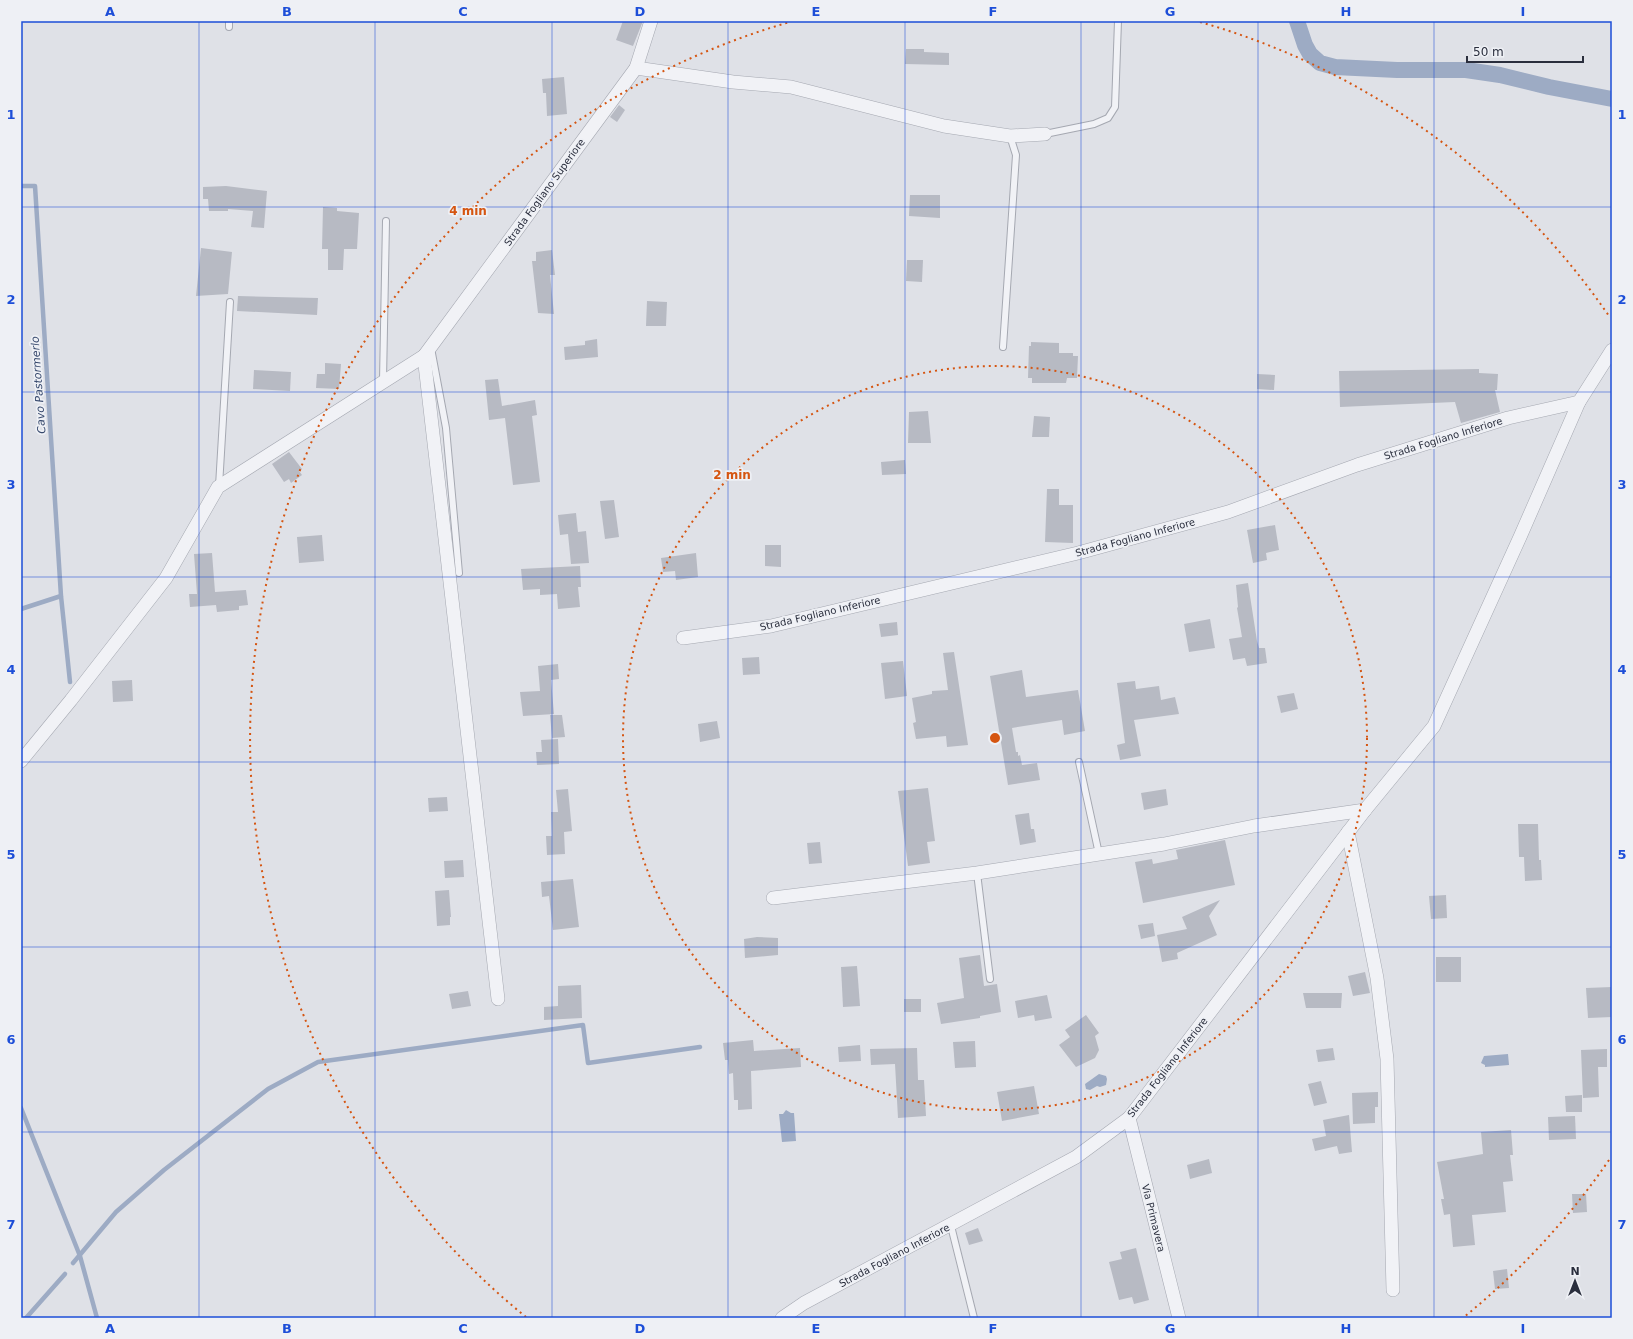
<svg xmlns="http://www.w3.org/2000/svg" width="1633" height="1339" font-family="'DejaVu Sans',sans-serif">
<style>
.water{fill:#9dabc4}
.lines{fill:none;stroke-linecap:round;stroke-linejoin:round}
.stream{stroke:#9dabc4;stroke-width:4.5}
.canal{stroke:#9dabc4;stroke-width:16}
.building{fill:#b7bac3}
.service-casing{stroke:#a5a8b1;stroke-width:8}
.minor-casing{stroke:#a5a8b1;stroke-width:14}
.service{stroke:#f1f2f6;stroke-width:6}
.minor{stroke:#f1f2f6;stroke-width:13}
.grid{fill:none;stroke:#1d4ed8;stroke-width:1;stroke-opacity:0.55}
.ring{fill:none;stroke:#d55511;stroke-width:2;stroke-dasharray:2 4}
.labels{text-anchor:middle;stroke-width:3.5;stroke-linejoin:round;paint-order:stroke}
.street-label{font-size:10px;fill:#2a2e3d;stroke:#eef0f5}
.water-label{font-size:11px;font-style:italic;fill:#37496d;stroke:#eef0f5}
.centre{fill:#d55511;stroke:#eef0f5;stroke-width:2}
.ring-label{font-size:12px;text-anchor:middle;font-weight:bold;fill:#d55511;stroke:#eef0f5;stroke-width:3.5;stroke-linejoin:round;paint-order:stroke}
.neatline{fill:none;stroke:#1d4ed8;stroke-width:1.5}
.grid-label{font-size:13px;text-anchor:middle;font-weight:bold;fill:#1d4ed8}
</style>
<rect width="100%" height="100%" fill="#dfe1e7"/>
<!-- water -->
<g class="water">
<path d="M1508,1054l1,11 -24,2v-2l-4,-2 3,-7z"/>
<path d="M1099,1074l7,2 1,3 -1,6 -6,2 -3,-1 -7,4 -4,-1 -1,-5z"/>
<path d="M786,1110l5,3h3l2,28 -14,1 -3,-28h4z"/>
</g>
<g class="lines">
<!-- stream -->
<g class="stream">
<path d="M21,186h14l26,410 9,86"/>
<path d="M21,609l40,-13"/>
<path d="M21,1108l59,148 17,62"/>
<path d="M73,1263l43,-51 48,-42 104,-81 50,-27 265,-37 5,38 112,-16"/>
<path d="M26,1318l39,-44"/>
</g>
<!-- canal -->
<path class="canal" d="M1297,21l8,24 5,9 10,9 15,4 62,3h69l34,5 49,12 63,12"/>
</g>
<!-- building -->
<g class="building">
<path d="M623,21h20l-10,25 -17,-6z"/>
<path d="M906,49h18v3l25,1v12l-44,-1z"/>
<path d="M564,77l3,37 -20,2 -1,-23h-3l-1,-14z"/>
<path d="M619,105l6,5 -8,12 -7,-5z"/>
<path d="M226,186l41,5 -3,37 -13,-1 2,-16 -25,-2v2h-19l-1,-12h-5v-12z"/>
<path d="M910,195h30v23l-31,-2z"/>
<path d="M323,207l14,1v3l22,2 -2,36h-13l-1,21h-15v-21h-6z"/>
<path d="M201,248l31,4 -4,42 -32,2z"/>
<path d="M552,250l3,25h-5l4,39 -16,-1 -6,-52h4v-9z"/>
<path d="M907,260h16l-1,22 -16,-1z"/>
<path d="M238,296l80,2 -1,17 -80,-4z"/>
<path d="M647,301l20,1 -1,24h-20z"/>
<path d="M597,339l1,18 -33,3 -1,-13 21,-2v-4z"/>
<path d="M1031,342l28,1v10h14v3h5l-1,22h-10l-1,5h-34v-5h-4l1,-32h2z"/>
<path d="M325,363l16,1 -2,25 -23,-1 1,-14h8z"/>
<path d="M1479,369v4l19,1 -1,16h-2l5,22 -39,11 -6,-21 -115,5 -1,-36z"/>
<path d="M254,370l37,2 -1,19 -37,-2z"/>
<path d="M1257,374l18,1 -1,15 -17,-1z"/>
<path d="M498,379l4,27 33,-6 2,15 -5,1 8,66 -27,3 -8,-67 -16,2 -4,-40z"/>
<path d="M928,411l3,32h-23l1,-31z"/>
<path d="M1034,416l16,1 -1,20h-17z"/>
<path d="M289,452l13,17 -3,2 3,4 -11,8 -2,-4 -5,3 -12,-18z"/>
<path d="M905,460l1,14 -24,1 -1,-13z"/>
<path d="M1047,489h12v16h14v38l-28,-1z"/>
<path d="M614,500l5,37 -14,2 -5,-38z"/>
<path d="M576,513l2,19 8,-1 3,32 -18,1 -3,-30 -8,1 -2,-20z"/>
<path d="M1275,525l4,25 -13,3 1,7 -14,3 -6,-33z"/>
<path d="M322,535l2,26 -25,2 -2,-26z"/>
<path d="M765,545h16v22l-16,-1z"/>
<path d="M212,553l3,39 31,-2 2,15 -9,1v4l-22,2 -1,-7 -26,2 -1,-13h8l-3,-40z"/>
<path d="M696,553l2,24 -22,3 -1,-9 -12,1 -2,-14z"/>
<path d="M580,566l1,21h-3l2,20 -22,2 -1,-15 -17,1v-6l-17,1 -2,-21z"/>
<path d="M1248,583l9,58 2,7h6l2,15 -20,3 -2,-8 -12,2 -4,-21 13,-2 -5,-29 1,-1 -2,-22z"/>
<path d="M1210,619l5,29 -26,4 -5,-28z"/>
<path d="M897,622l1,13 -17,2 -2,-13z"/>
<path d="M954,652l14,93 -21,2 -1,-11 -30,3 -3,-16 3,-1 -4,-24 20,-4v-3l16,-1 -5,-37z"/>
<path d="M759,657l1,17 -17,1 -1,-17z"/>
<path d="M903,661l4,35 -22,3 -4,-36z"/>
<path d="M558,664l1,15 -8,1 3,34 -31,2 -3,-24 20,-1 -2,-25z"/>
<path d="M1022,670l4,27 52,-7 7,41 -21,4 -2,-15 -50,8 4,24h2v4l2,-1 2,10 15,-2 3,17 -32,5 -18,-109z"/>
<path d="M132,680l1,21 -20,1 -1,-21z"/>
<path d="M1135,681l1,8 23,-3 2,14 14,-3 4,17 -45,6 7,36 -21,4 -3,-15 8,-2 -8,-60z"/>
<path d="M1294,693l4,16 -17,4 -4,-17z"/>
<path d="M550,715h12l3,22 -13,1z"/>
<path d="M717,721l3,17 -20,4 -2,-18z"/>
<path d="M558,739l1,25 -22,1 -1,-13h6l-1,-12z"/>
<path d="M928,788l7,53 -8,1 3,21 -22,3 -10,-75z"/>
<path d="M568,789l4,42 -8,1 1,22 -18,1 -1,-19h6l-1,-24h7l-2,-22z"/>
<path d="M1166,789l2,16 -24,5 -3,-17z"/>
<path d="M447,797l1,14 -19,1 -1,-14z"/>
<path d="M1029,813l2,16h3l2,13 -16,3 -5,-30z"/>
<path d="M1518,824h20l1,36h2l1,20 -17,1 -1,-24h-5z"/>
<path d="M1225,840l10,45 -92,18 -8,-41 17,-3 1,5 25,-5 -2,-9z"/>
<path d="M820,842l2,21 -13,1 -2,-21z"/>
<path d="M463,860l1,17 -19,1 -1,-17z"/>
<path d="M573,879l6,48 -26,3 -4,-34 -7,1 -1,-15z"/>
<path d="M449,890l2,27h-1v8l-13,1 -2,-35z"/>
<path d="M1446,895l1,23 -16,1 -2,-23z"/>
<path d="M1220,900l-11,16 8,19 -40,18 1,6 -16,3 -5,-27 30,-6 -5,-12z"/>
<path d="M1153,923l2,13 -14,3 -3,-14z"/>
<path d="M757,937l21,1v17l-33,3 -1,-19z"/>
<path d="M980,955l4,31 13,-2 4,28 -21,4v2l-39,6 -4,-21 27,-5 -5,-40z"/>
<rect x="1436" y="957" width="25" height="25"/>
<path d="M857,966l3,40 -17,1 -2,-40z"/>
<path d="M1365,972l5,21 -17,3 -5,-20z"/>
<path d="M581,985l1,33 -38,2v-13l14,-1v-20z"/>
<path d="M1612,987v30l-24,1 -2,-30z"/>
<path d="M468,991l3,15 -19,3 -3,-15z"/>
<path d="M1303,993h39l-1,15h-35z"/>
<path d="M1047,995l5,23 -17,3 -1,-6 -16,3 -3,-17z"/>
<rect x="904" y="999" width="17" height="13"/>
<path d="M1086,1015l13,18 -4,3 4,14 -4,8 -19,9 -17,-22 11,-8 -5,-7z"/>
<path d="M753,1040l1,11 46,-3 1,19 -50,4 1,38 -14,1v-10h-4l-1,-27 -4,1 -1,-14h-3l-2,-17z"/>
<path d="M975,1041l1,26 -21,1 -2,-26z"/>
<path d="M860,1045l1,16 -22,1 -1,-15z"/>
<path d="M917,1048l1,32h6l2,36 -28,2 -3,-54 -24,1 -1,-16z"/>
<path d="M1333,1048l2,12 -17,2 -2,-12z"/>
<path d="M1607,1049v18h-9l1,30 -16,1 -2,-48z"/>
<path d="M1321,1081l6,22 -13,3 -6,-22z"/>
<path d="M1034,1086l5,28 -37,7 -5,-29z"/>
<path d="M1378,1092v15h-3v16l-22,1 -1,-31z"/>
<path d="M1582,1095v17h-16l-1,-16z"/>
<path d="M1349,1115l3,37 -13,2 -2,-8 -22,5 -3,-12 14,-3 -3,-16z"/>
<path d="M1575,1116l1,23 -27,1 -1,-23z"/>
<path d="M1511,1130l2,25h-3l3,26 -10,1 3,30 -34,3 3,30 -22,2 -3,-33 -6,1 -3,-16h3l-7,-37 46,-8 -2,-22z"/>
<path d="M1209,1159l3,14 -22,6 -3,-14z"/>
<path d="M1572,1194h14l1,18 -14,1z"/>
<path d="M978,1228l5,13 -14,4 -4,-12z"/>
<path d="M1136,1248l13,52 -15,4 -2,-7 -13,3 -10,-38 13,-3 -2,-7z"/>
<path d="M1507,1269l2,19 -14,1 -2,-18z"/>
</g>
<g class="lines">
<defs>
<g id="service">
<path d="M229,27v-6"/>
<path d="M1045,134l49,-10 14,-6 7,-11 3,-86"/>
<path d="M1003,347l13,-192 -6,-19"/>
<path d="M431,348l15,80 13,145"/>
<path d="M383,381l3,-160"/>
<path d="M219,486l11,-184"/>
<path d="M1079,762l20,92"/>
<path d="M977,873l13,106"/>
<path d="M951,1226l23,92"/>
</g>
<g id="minor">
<path d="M636,68l97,14 58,5 153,39 66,10 35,-2"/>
<path d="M424,356l212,-288 15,-47"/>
<path d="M683,638l88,-12 307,-73 150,-41 129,-47 151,-47 71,-16"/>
<path d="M21,761l50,-61 95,-122 52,-91 206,-131 74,643"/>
<path d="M1348,832l29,146 10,81 6,231"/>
<path d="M773,898l204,-25 187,-29 90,-18 111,-16"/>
<path d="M1129,1118l50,200"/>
<path d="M782,1318l22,-15 272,-146 53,-39 236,-308 69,-84 86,-189 59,-135 33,-52"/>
</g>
</defs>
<!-- service casing -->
<use href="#service" class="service-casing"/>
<!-- minor casing -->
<use href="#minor" class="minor-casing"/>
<!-- service -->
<use href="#service" class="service"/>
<!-- minor -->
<use href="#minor" class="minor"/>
</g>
<!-- grid -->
<path class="grid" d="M199,21v1297M375,21v1297M552,21v1297M728,21v1297M905,21v1297M1081,21v1297M1258,21v1297M1434,21v1297M21,207h1591M21,392h1591M21,577h1591M21,762h1591M21,947h1591M21,1132h1591"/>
<!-- distance rings -->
<g class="ring">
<circle cx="995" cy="738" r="372"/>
<path d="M1609 1160A745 745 0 0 1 1464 1317M526 1317A745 745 0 0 1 790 22M1200 22A745 745 0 0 1 1609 316"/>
</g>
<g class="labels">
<!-- street labels -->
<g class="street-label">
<text transform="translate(544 192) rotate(-54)" y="4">Strada Fogliano Superiore</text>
<text transform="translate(1443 438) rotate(-17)" y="4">Strada Fogliano Inferiore</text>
<text transform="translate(1135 537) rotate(-15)" y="4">Strada Fogliano Inferiore</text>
<text transform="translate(820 613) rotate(-13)" y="4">Strada Fogliano Inferiore</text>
<text transform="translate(1167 1067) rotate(-52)" y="4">Strada Fogliano Inferiore</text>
<text transform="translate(1154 1218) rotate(76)" y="4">Via Primavera</text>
<text transform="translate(894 1255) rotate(-28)" y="4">Strada Fogliano Inferiore</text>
</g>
<!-- water labels -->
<g class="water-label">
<text transform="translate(38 385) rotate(-94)" y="4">Cavo Pastormerlo</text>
</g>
</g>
<circle cx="995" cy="738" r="6" class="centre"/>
<g class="ring-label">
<text x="468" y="215">4 min</text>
<text x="732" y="479">2 min</text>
</g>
<!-- border -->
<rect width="1633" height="1339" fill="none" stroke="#eef0f5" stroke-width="44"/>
<!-- north arrow -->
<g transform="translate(1575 1281)" stroke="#eef0f5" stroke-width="3" paint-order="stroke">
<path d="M0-3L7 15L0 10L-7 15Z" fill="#2a2e3d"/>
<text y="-6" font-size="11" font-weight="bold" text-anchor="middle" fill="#2a2e3d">N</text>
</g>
<!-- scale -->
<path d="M1467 56v6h116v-6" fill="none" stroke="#2a2e3d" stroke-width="2"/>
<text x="1473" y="56" font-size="12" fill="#2a2e3d" stroke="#eef0f5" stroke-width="3" paint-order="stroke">50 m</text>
<rect x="22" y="22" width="1589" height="1295" class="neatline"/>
<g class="grid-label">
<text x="110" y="16">A</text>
<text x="287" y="16">B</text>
<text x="463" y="16">C</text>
<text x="640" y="16">D</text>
<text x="816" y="16">E</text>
<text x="993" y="16">F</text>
<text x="1170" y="16">G</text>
<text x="1346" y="16">H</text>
<text x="1523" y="16">I</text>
<text x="11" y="119">1</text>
<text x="1622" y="119">1</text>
<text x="11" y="304">2</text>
<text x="1622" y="304">2</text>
<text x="11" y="489">3</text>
<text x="1622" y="489">3</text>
<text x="11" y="674">4</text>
<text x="1622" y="674">4</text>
<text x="11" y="859">5</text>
<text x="1622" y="859">5</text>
<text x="11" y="1044">6</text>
<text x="1622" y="1044">6</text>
<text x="11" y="1229">7</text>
<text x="1622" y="1229">7</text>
<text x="110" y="1333">A</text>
<text x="287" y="1333">B</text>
<text x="463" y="1333">C</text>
<text x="640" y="1333">D</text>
<text x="816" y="1333">E</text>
<text x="993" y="1333">F</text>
<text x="1170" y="1333">G</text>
<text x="1346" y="1333">H</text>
<text x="1523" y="1333">I</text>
</g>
</svg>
